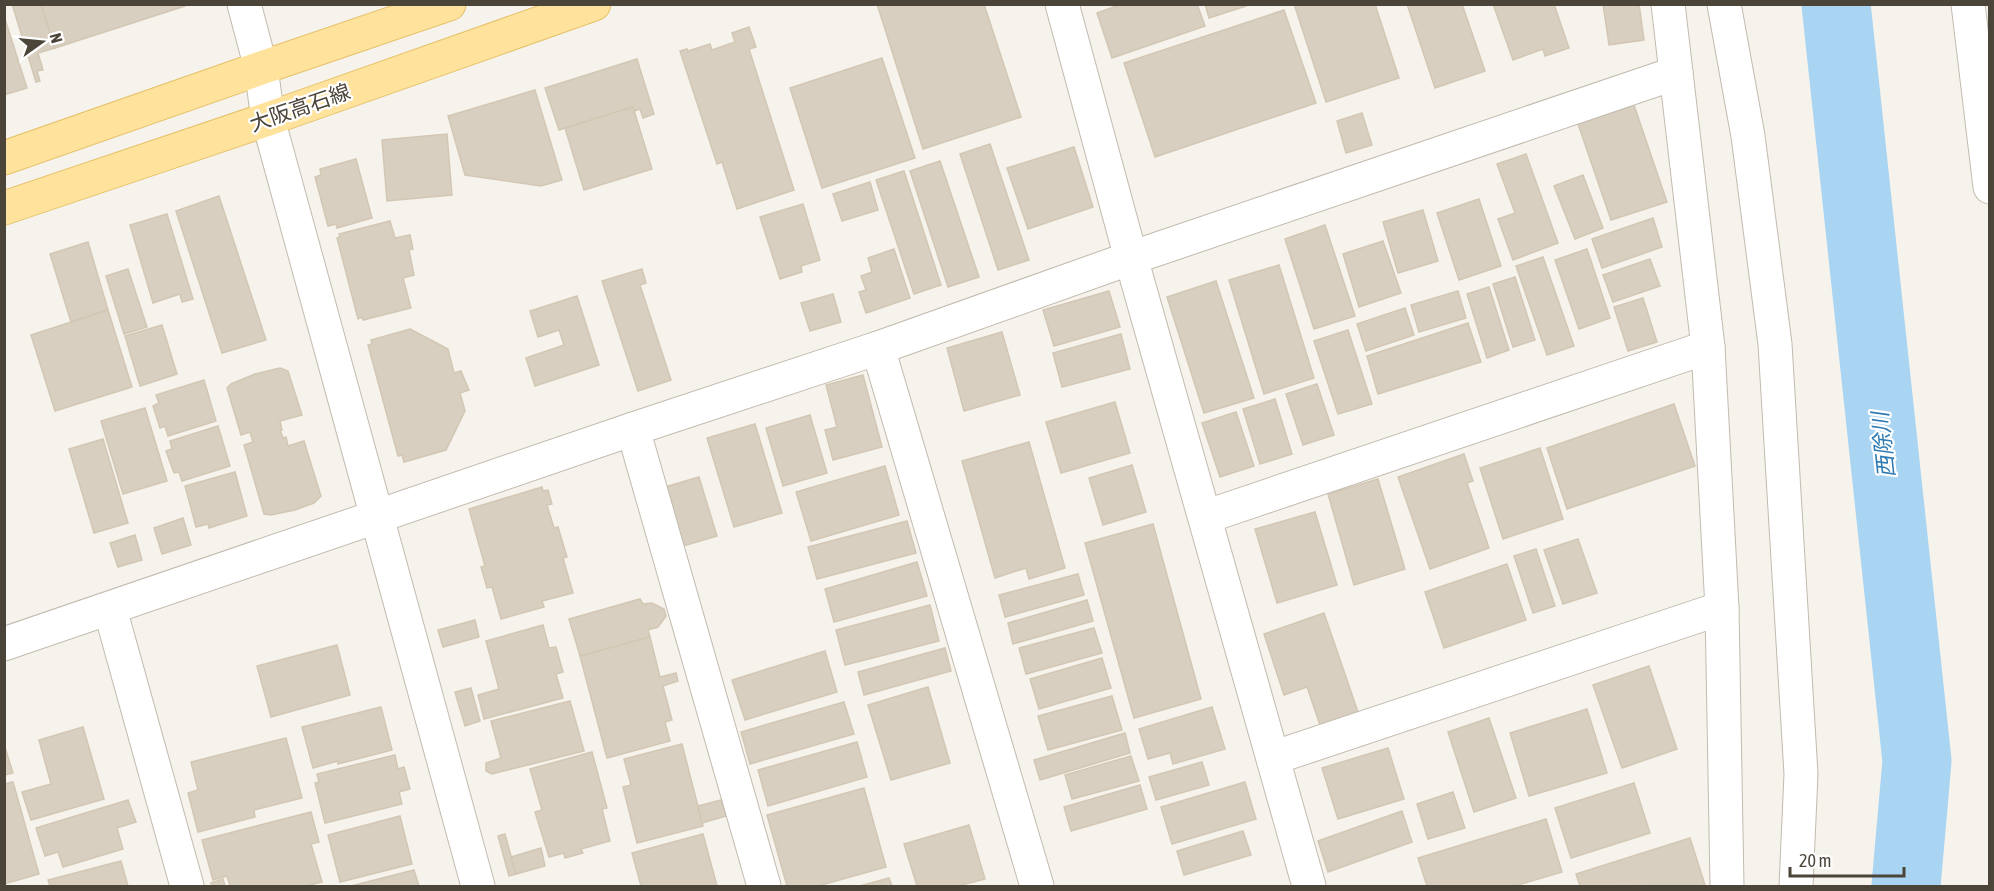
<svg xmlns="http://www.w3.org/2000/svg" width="1994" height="891" font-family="'Asap Condensed','Noto Sans JP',sans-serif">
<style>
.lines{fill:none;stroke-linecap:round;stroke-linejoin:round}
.river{stroke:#a9d4f2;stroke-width:69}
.building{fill:#d8cfc1;stroke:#d3c7b4;stroke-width:1.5}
.minor-casing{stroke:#c2bbae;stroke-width:35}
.major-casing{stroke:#e6c16a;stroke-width:35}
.minor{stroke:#fff;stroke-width:33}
.major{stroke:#ffe39c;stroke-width:33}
.labels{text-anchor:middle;stroke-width:4.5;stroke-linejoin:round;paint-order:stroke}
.street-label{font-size:21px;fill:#4b4439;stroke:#fff}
.water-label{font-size:22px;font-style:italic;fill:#2e7ab2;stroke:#fff}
</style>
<rect width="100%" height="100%" fill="#f6f3ec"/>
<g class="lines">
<!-- river -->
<path class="river" d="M1836,4l81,757 -11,125"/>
</g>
<!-- building -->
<g class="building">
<path d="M12,4h29l14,44 -17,5 5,17 -6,1 3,10 -4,1z"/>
<path d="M41,4h143l1,2 -130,42z"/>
<path d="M877,4h107l37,113 -98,32z"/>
<path d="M1122,4h75l8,22 -93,32 -15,-45z"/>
<path d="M1205,4h40l1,2 -37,12z"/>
<path d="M1301,4h74l24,74 -73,24 -31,-95z"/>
<path d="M1407,4h55l23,67 -50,17z"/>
<path d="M1493,4h61l15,44 -24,8 -2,-7 -30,11z"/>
<path d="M1603,4h36l5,36 -35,5z"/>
<path d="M1284,10l32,93 -161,54 -31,-94z"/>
<path d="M4,16l23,72 -23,7z"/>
<path d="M749,27l7,20 -7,2 45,141 -57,19 -15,-47 -5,2 -37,-113 7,-2 1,2 22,-7 2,6 23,-8 -3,-9z"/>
<path d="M882,58l33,100 -93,30 -32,-100z"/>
<path d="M637,59l17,55 -11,4 -3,-9 -6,2 -1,-4 -74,23 -14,-42z"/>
<path d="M535,90l27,90 -21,6 -76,-11 -17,-59z"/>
<path d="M1634,105l33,97 -56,18 -33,-96z"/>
<path d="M633,107l19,62 -68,21 -19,-62z"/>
<path d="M1362,113l10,32 -26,8 -9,-32z"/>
<path d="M447,134l5,61 -65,6 -5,-61z"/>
<path d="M990,144l39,116 -31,10 -38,-116z"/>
<path d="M1074,147l19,60 -65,22 -21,-61z"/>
<path d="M1526,154l32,89 -45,17 -15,-41 17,-6 -18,-49z"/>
<path d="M356,159l16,59 -35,10 -1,-4 -8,2 -13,-49 6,-2 -1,-6z"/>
<path d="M940,161l39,116 -31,10 -38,-116z"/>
<path d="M904,171l37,114 -27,9 -38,-114z"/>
<path d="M1583,175l20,53 -28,11 -21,-53z"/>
<path d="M870,182l8,28 -36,11 -9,-27z"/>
<path d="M219,196l47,144 -44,13 -46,-142z"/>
<path d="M1479,199l22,67 -42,14 -22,-67z"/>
<path d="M803,204l17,56 -19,6 1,6 -22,7 -20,-62z"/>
<path d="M1423,210l15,51 -40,12 -15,-51z"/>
<path d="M167,214l26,85 -11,3 -2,-8 -27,9 -23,-78z"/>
<path d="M1653,218l9,29 -60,21 -10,-29z"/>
<path d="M390,221l5,17 15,-3 3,14 -4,1 5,25 -11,3 8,30 -48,12 -1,-3 -4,2 -21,-81 3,-1 -1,-3z"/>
<path d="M1325,225l30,91 -41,13 -29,-90z"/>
<path d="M1383,241l18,52 -42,14 -16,-53z"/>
<path d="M88,242l20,68 -37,12 -21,-68z"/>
<path d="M894,249l16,49 -44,15 -7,-21 7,-2 -5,-14 11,-4 -4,-14z"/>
<path d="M1587,249l23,69 -31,11 -24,-69z"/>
<path d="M1543,257l31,89 -27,9 -31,-89z"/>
<path d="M1650,259l10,27 -47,16 -10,-27z"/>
<path d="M1279,265l35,113 -50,16 -35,-114z"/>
<path d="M128,269l19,58 -23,7 -18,-58z"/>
<path d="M642,269l4,14 -6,2 31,95 -33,11 -36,-110z"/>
<path d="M1515,277l20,63 -22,7 -20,-63z"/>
<path d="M1216,281l38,117 -50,15 -37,-116z"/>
<path d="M1489,287l20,63 -22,8 -20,-64z"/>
<path d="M1109,291l11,36 -66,19 -11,-36z"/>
<path d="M1458,291l8,27 -47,14 -8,-27z"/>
<path d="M833,294l8,28 -31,9 -9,-28z"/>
<path d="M577,296l22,69 -64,21 -9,-28 38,-13 -5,-15 -21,7 -8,-26z"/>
<path d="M1643,298l14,44 -29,9 -14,-44z"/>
<path d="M1405,308l9,27 -48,16 -9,-27z"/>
<path d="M108,310l24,77 -77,24 -24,-76z"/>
<path d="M1468,323l13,39 -103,32 -11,-38z"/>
<path d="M162,325l15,49 -37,12 -15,-50z"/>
<path d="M410,329l38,20 6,24 7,-2 8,19 -9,3 5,18 -19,39 -42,12 -2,-7 -4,1 -30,-111 4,-1 -1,-4z"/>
<path d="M1348,330l24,74 -34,10 -24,-73z"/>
<path d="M1002,332l18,63 -56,16 -17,-63z"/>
<path d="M1121,334l9,35 -68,18 -9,-34z"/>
<path d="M280,368l8,3 14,44 -22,6 2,9h-2l3,8 3,-1 2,9 16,-5 17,55 -7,7 -19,7 -24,5 -7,-1 -20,-69 9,-3 -3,-10 -9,3 -14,-47 4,-4 24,-10z"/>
<path d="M863,375l19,72 -49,13 -8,-30 12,-3 -11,-42z"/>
<path d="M204,380l12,41 -48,15 -3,-10 -5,2 -7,-22 6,-3 -3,-8z"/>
<path d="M1317,384l17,51 -31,10 -17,-51z"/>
<path d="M1275,399l17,55 -32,10 -17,-55z"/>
<path d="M1115,402l15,51 -69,20 -15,-51z"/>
<path d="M1674,404l21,62 -128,43 -20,-61z"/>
<path d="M145,408l22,73 -44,13 -22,-73z"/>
<path d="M1236,412l18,54 -34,11 -18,-54z"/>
<path d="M810,415l17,58 -44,13 -17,-58z"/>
<path d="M755,424l27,89 -48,14 -27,-89z"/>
<path d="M218,426l12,40 -48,15 -3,-9 -5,1 -8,-22 6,-2 -2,-8z"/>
<path d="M103,439l25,84 -34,10 -25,-84z"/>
<path d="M1029,442l36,126 -36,11 -3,-11 -31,10 -33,-117z"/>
<path d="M1540,448l23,71 -60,20 -23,-71z"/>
<path d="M1464,454l9,27 -6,2 22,65 -59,21 -32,-92z"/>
<path d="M1132,465l14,47 -43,13 -14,-47z"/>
<path d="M885,466l14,49 -88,26 -15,-49z"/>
<path d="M235,472l12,44 -38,12 -1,-4 -12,3 -11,-41z"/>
<path d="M699,477l18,59 -34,10 -18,-59z"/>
<path d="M1378,479l27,90 -51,16 -26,-91z"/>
<path d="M542,487l1,4 5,-1 4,14 -5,1 7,23 4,-1 9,30 -4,1 10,35 -31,8 2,6 -43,12 -9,-32 -5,1 -6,-21 4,-1 -16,-57z"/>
<path d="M1315,512l22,73 -60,18 -22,-74z"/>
<path d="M183,518l8,27 -29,9 -8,-26z"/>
<path d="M907,521l9,32 -99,26 -9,-32z"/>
<path d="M1153,524l48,175 -67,19 -49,-175z"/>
<path d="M135,535l7,25 -24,7 -8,-24z"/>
<path d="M1578,539l19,54 -34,11 -19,-54z"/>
<path d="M1536,549l19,57 -22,7 -19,-57z"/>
<path d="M917,562l10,34 -93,26 -9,-33z"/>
<path d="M1507,564l19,56 -82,28 -19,-56z"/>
<path d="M1078,574l6,21 -79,22 -6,-22z"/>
<path d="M640,599l3,5 9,-1 12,6 2,7 -8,11 -10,3 2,7 -70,19 -11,-37z"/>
<path d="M1087,600l6,21 -80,23 -5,-21z"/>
<path d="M930,605l9,36 -94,24 -9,-35z"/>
<path d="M1324,613l34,99 -38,13 -13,-38 -23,8 -20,-61z"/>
<path d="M475,620l4,17 -36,10 -5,-17z"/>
<path d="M543,625l6,23 7,-1 7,25 -7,2 7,24 -79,21 -6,-24 21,-6 -13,-48z"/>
<path d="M1094,628l8,25 -76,21 -7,-26z"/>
<path d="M650,637l10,40 16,-4 2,8 -15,5 9,34 -7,2 5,19 -63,17 -27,-102z"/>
<path d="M337,645l13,50 -79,22 -14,-51z"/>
<path d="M945,648l6,23 -87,24 -6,-23z"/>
<path d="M825,651l12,41 -92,28 -13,-40z"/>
<path d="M1102,658l9,30 -72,21 -9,-30z"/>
<path d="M1649,666l28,83 -55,19 -29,-83z"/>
<path d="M928,687l22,76 -59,17 -23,-75z"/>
<path d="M471,688l9,33 -15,5 -10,-34z"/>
<path d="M1112,696l10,34 -74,20 -10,-34z"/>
<path d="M570,701l14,50 -92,23 -6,-3v-8l15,-5 -10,-37z"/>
<path d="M844,702l10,32 -104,30 -9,-32z"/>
<path d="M381,707l11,43 -54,14v-3l-25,7 -11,-41z"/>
<path d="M1212,707l13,42 -52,15 -3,-11 -22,6 -9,-30z"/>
<path d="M1587,709l20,64 -78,23 -19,-63z"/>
<path d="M1489,718l27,80 -42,14 -26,-80z"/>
<path d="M83,727l21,72 -73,21 -9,-28 29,-8 -12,-44z"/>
<path d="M1125,733l5,20 -90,27 -6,-20z"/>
<path d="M286,738l16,60 -48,12 1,7 -57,15 -10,-39 10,-3 -7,-28z"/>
<path d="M857,742l10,35 -99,29 -10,-36z"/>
<path d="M4,744l9,29 -9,2z"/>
<path d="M682,744l21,82 -66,17 -14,-56 8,-2 -7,-26z"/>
<path d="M1388,748l16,51 -66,20 -16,-51z"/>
<path d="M592,752l15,56 -5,1 8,32 -29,8 2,4 -18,5 -1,-5 -15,4 -14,-45 7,-2 -12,-41z"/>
<path d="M395,755l3,14 6,-2 6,22 -11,3 3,12 -77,19 -10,-40 4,-1 -2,-8z"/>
<path d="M1131,756l8,25 -67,18 -7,-24z"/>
<path d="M1202,762l7,23 -53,15 -7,-23z"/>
<path d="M13,782l26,92 -35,10v-100z"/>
<path d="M1245,782l11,37 -84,25 -11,-37z"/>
<path d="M1634,783l16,50 -79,25 -16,-50z"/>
<path d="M1140,785l7,24 -76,22 -7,-24z"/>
<path d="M864,788l22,79 -68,19h-31l-20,-71z"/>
<path d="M1453,792l12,36 -37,11 -11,-35z"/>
<path d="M128,800l8,22 -19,6 6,21 -60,18 -5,-15 -13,4 -9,-28z"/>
<path d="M721,800l5,16 -24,7 -4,-17z"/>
<path d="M1402,811l10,31 -84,30 -10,-31z"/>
<path d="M311,812l8,30 -8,2 11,38 -16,4h-76l-3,-10 -14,4 -11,-40z"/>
<path d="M400,816l12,48 -72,18 -12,-47z"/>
<path d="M1546,819l16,53 -47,14h-88l-9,-28z"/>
<path d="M969,825l16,54 -27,7h-41l-13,-42z"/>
<path d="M1243,831l8,24 -67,20 -7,-24z"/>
<path d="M505,834l11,40 -7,2 -11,-40z"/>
<path d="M703,834l14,52h-76l-9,-33z"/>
<path d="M1690,838l15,47 -125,1 -4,-12z"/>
<path d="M541,848l4,18 -29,8 -5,-17z"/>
<path d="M121,861l7,25h-78l-2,-6z"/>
<path d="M414,870l5,16h-68z"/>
<path d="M889,878l3,8h-32z"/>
<path d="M223,879l2,7h-13l-1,-3z"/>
</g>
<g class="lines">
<defs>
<g id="minor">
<path d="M244,4l17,64 7,51 210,767"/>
<path d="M1062,4l69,254 178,628"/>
<path d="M1668,4l40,343 14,261 5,278"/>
<path d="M1724,4l24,132 27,208 26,430 -5,112"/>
<path d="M1968,4l22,183"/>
<path d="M878,348l159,538"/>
<path d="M633,429l131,457"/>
<path d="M1205,517l503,-170"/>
<path d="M110,609l77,277"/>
<path d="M4,644l629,-215 245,-81 253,-90 545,-185"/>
<path d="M1273,758l449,-150"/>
</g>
<g id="major">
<path d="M4,158l257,-90 188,-64"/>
<path d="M4,208l264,-89 326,-115"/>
</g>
</defs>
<!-- minor casing -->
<use href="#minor" class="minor-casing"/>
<!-- major casing -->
<use href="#major" class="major-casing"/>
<!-- minor -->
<use href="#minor" class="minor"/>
<!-- major -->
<use href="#major" class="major"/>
</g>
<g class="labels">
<!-- street labels -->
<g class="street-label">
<text transform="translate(300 108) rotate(-19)" y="7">大阪高石線</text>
</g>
<!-- water labels -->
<g class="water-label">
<text transform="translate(1883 445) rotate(-96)" y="8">西除川</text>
</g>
</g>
<!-- border -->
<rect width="1994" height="891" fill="none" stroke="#4b4439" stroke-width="12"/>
<!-- north arrow -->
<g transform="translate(42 42) rotate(75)" stroke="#ffffff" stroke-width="4.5" paint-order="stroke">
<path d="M0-4.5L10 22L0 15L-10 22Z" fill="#4b4439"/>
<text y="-9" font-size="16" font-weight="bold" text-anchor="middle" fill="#4b4439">N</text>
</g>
<!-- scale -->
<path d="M1790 867v9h114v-9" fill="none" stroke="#4b4439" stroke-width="3"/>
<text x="1799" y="867" font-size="18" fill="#4b4439" stroke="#ffffff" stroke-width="4.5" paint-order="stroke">20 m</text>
</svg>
